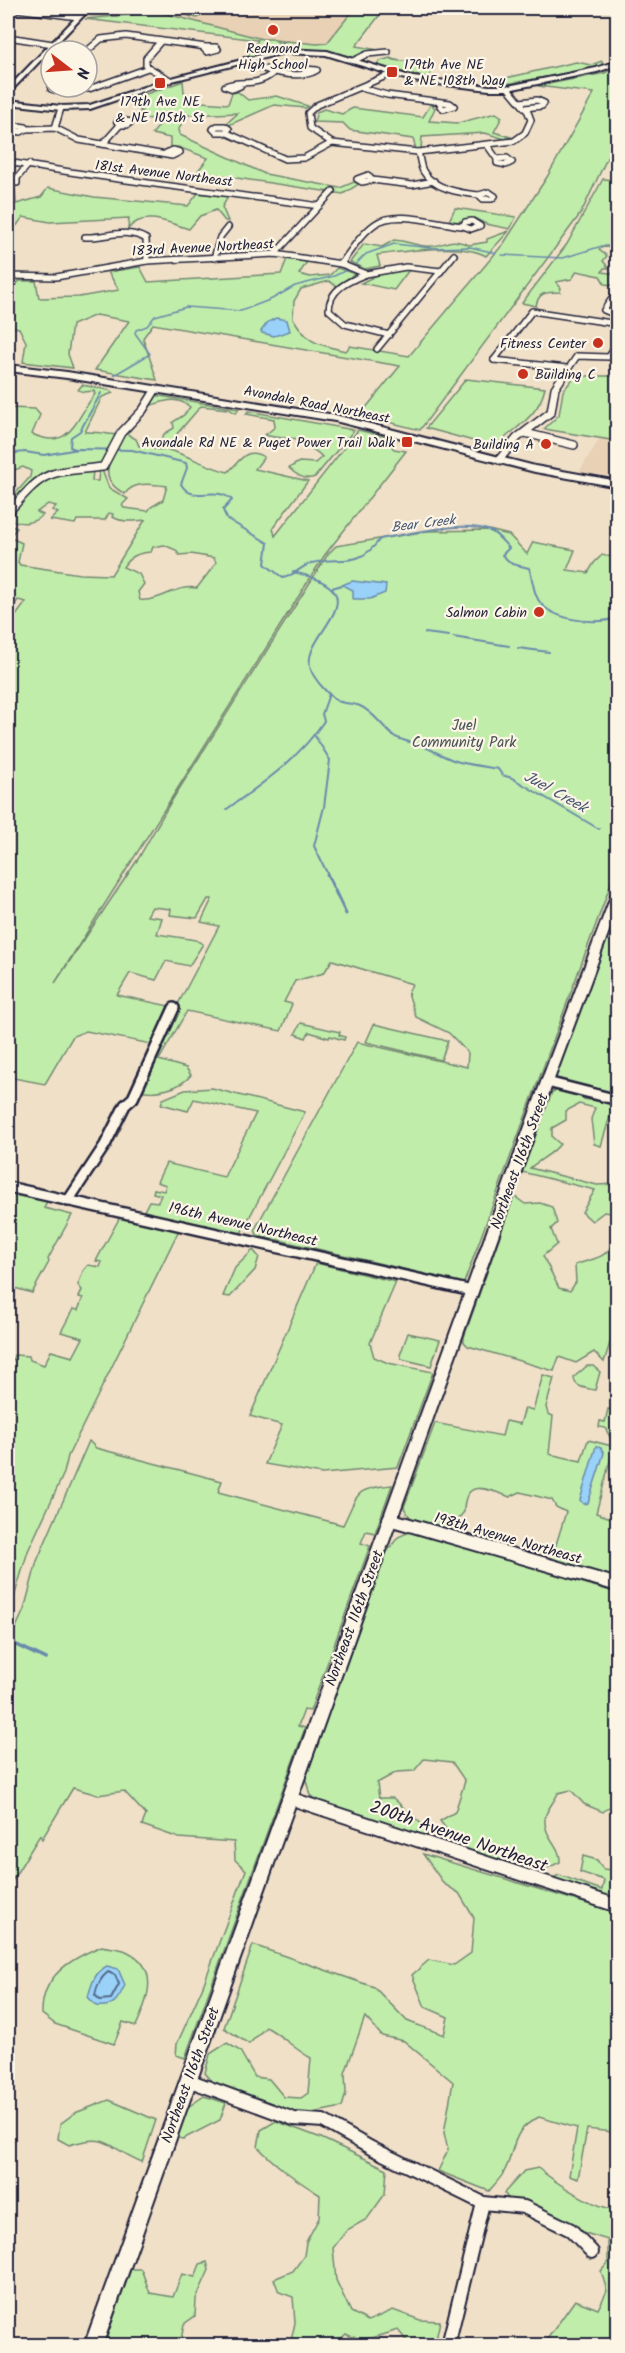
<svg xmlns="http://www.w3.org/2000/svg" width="625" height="2353" font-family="Kalam,sans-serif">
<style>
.built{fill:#e8d1b4}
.green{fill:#c1edaa;stroke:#728872;stroke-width:1.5;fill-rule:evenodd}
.water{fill:#99d1f8;stroke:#698bac;stroke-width:1.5}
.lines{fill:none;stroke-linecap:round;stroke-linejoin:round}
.shore{stroke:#526887;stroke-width:2}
.stream-far3{stroke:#698bac;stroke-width:1.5}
.stream-far2{stroke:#698bac;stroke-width:2}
.stream-far1{stroke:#698bac;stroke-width:3}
.stream{stroke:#698bac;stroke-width:4}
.minor-far3-casing{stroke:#22223b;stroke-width:8}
.minor-far2-casing{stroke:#22223b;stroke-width:10}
.minor-far1-casing{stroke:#22223b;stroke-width:14}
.minor-casing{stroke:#22223b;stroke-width:16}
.tertiary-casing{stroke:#22223b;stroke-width:4}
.secondary-casing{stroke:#22223b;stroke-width:4}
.minor-far3{stroke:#fcf5e5;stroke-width:5}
.minor-far2{stroke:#fcf5e5;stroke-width:7}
.minor-far1{stroke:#fcf5e5;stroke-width:9}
.minor{stroke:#fcf5e5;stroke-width:12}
.tertiary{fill:#fcf5e5;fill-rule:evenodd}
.secondary{fill:#fcf5e5;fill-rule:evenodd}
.poi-dot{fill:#c8321e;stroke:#fcf5e5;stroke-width:2}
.labels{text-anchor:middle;stroke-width:4.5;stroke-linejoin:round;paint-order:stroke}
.far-poi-label{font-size:14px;fill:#22223b;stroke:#fcf5e5;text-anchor:end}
.far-street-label{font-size:14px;fill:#22223b;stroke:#fcf5e5}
.far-water-label{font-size:14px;font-style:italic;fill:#465774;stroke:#fcf5e5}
.park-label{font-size:15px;fill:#4a5557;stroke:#fcf5e5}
.street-label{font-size:15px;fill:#22223b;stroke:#fcf5e5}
.water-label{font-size:16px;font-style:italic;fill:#465774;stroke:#fcf5e5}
.near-street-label{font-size:18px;fill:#22223b;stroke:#fcf5e5}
</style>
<rect width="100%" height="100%" fill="#f0e0c8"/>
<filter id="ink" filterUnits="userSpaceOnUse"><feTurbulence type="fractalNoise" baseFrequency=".0167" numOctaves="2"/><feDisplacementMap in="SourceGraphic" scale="12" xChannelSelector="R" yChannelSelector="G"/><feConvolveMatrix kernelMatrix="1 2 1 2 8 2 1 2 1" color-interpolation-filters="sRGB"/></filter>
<g filter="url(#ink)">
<!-- built -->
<g class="built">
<path d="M95,8h290l-33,44 -267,-33z"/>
<path d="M600,438l17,3v36l-38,-5z"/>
</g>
<!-- green -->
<g class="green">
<path d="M95,8h94l-3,4 15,3 -4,3 -8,-2 2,-2c-33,-8 -65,2 -99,1l4,-2 -3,-4z"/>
<path d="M355,8h30l-29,38 22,4 -27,9 -20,-6 -40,-4 -45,9 12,-18 -173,-21 74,-7 103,27h11l6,4 -4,-3 8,1 -3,2h2l4,-2 31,3 10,-1z"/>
<path d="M390,58c8,5 16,1 24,5 8,3 10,7 18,8l-4,7 -48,-11 -3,-3 3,-3z"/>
<path d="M602,61v4l-12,4 -89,16 5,-7 70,-16 15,3z"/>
<path d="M617,66v71l-36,76 -161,217 -60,-15 40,-49 -247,-42 -10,14 14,42 -62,-10 34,-49 -33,-6 -24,10 -4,29 5,14 -50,-6 3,-20 -7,-14 -11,-2v-32h2l9,-13h17l3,17 40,-1 40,-7 -11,-18 32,-5 8,15 133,-8 6,-15 20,3 -8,12 11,3 20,-2 7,-7 18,6 -19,12 -7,-5 -28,8 -7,12 -1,17c16,27 24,26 53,33l4,-5 59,10 95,-113 43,-66 47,-84 -56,-7 67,-13z"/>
<path d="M183,81l1,11 17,10 27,2 4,-11 6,-1 10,8 29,-4 31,10 -2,2 -32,-3 -45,20 -3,-1 12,-11 -52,2 -7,14 1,6 85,39 75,14 14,-6 5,2 -16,10 -146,-22 11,-14 -30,-11h-8v-9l-18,-4 11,-13c-13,-6 -20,1 -32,-3l11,-7 -16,-10z"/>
<path d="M431,104l4,4 -6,13 29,2 38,-10 6,4 -8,15 17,5 -6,2 -20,-6 -63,4 -1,12h-5l-3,-10 -63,-9 -7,-7 -29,-1 3,-10 7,-3 18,5 11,-6 70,9z"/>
<path d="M603,179l14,1v68l-14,-1 -4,3 8,6 -4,5 6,7h-5l-2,4 13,2 2,12 -12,-2 -5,-8 -23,-5 -5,8 -16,3 5,6 -1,4c-12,1 -21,-2 -24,14l-14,-3 45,-59z"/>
<path d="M15,188l1,16 25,-7 7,-9 46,9 94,9 10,-13 30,4 -6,10 6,14h-3l-9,-11 -16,6 -11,13c-20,-6 -46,-19 -61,0l1,-11 -79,4 -27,-5 -8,11h-3l-2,-12 -2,-1v-20z"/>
<path d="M455,208l61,9 -6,12 -24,-5 -12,-6 -18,4 -7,-1z"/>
<path d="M509,231l-23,25c-24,-14 -81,-5 -109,-1l3,11 -15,3 -15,-7 14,-18 18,3 12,-7c13,1 20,5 31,6 22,2 20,-11 44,-1l18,-3v-3z"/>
<path d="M398,270h11l-15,20 -33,-7 20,-10z"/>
<path d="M575,376h42v65l-73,-12 15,-14 4,-24z"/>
<path d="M466,379l79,9c-7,30 -29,38 -50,59l-69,-19z"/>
<path d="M82,385l27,5 4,3 -11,4 -17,35c13,-1 24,3 37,3l24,-24 -19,23 9,5 3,7 23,-7 2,-5 10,-6 -1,-6 11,-7 6,-8c-13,-11 -25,-6 -38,-2l-3,-2 5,-8 85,14 -3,4 -8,-4 -27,-3 -25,29 1,3 -12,9 -13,2c6,1 14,0 20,2 19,6 36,16 56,21 12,-11 18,-26 36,-15l-9,12 53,12 -35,47 2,8 83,-106 25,6 11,13 12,2 -82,105 -269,427 83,-124 31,-54 159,-251 8,-8 92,-15 61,-1 20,5 18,19 6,-12 42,8 -8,20 21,3 6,-10 8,-8 15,3v309l-153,416 -207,-48 -2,-6 102,-187 110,25 1,-14 -19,-20 -33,-16 -8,-24 4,-9 -80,-24 -8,13 -29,8 -11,21 8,2 -11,27 -94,-20 -28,49 27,8 5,7c-11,14 -35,19 -52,15l37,-82 43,-82 -18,-4 11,-23h-4l-11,19 -27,-3 1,-6 -19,-2 -5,9 15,2 -5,16 39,6 7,4 -14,22 -23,-5 -10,19 -26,-7 -13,22 52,11 -18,38 -65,-13 -13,5 -28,48 -37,-7v-454l5,-3 13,-18 -8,-2 -4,6 -6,-1v-80l9,3 -8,9 13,6 -4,19 2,3 60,9 31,1 34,-55c-12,1 -21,3 -33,-3l1,-3 -4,-1 -4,7h-28l-2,4 -25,-4 8,-7 -6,-3 4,-4 -8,-2 -11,8 6,3c-9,8 -23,11 -34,3l1,-4 35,-37 48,-7 -1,11h6l1,-11h3l7,18 19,11 -6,6 2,3 24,3 3,-4 12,-7 4,-14c-15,-2 -34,-5 -42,8 -15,-8 -22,-19 -14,-35l-17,6 -45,5 -15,9 -26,28v-5l22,-25 1,-6 -8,-4 -15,5v-64l27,1 5,6 -8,19c39,18 43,-15 63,-40l-1,-3 -10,1 -6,-2zM164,545l12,5 3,5 12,-1 23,4 2,5 -19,25c-21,-4 -36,14 -57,12l-2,-8 6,-8 -5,-10 -16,-7c7,-11 15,-14 28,-15l2,-5z"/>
<path d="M248,411l106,19 -39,47c-10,4 -19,-2 -26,-9l10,-6 16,1 7,-6c-6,-8 -18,-10 -22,-18 -13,-2 -23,0 -35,-4l10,-8 -1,-8 -28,-5z"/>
<path d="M617,908v188l-64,-16z"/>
<path d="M301,1023l39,9 -1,3 6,2 -1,3 -14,-4 -1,2 -20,-6 -3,6 -11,-4z"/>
<path d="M374,1024l74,17 -7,19 -75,-18z"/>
<path d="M212,1088l93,24 -65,123 -97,-22 6,-12 9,1 3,-7 -8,-2 1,-4 10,2 2,-6 -9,-3 9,-19 58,14 32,-64 -62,-14 -6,12 -27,-7 2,-5 22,-9z"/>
<path d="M558,1090l24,5 1,4c10,2 18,1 28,3l2,4 -12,40 -7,-2 -3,-25 4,-11 -16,-4 -13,7v9l-14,8v9l8,7c-7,10 -21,16 -30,24l67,17 20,-1v30l-13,-2 -12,9 -10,-9 13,-22 -73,-18 30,-80z"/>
<path d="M8,1194l39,7 -3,7 28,7 -24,44 1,3 -17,31 -24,-7z"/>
<path d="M514,1196l11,8 15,-1 12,4 5,16 -6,6 6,15 -14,12 16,32 11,3 6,-9 -1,-17c22,-8 29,-5 42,-26v89l-2,-1 -11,35 -10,-10 -18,11 -17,-6 -5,14 -86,-25 -4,-4v-5z"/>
<path d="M120,1217l59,13 -111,226 -4,17 -36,78 -20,66v-258l5,1 1,-5 15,1 1,4 14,5 7,-14 22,6 10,-19 -22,-6 12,-23 5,1 5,-12 -4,-1 3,-7 -4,-5 5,-14 5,-6 12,2 2,-5 -6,-1z"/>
<path d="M253,1250l6,7 -4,13 -25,27 -7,-1 12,-28z"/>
<path d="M316,1263l80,19 -26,61 4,14 14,6 45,9 -35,95 -76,7 -57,-10 17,-39 -32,-9z"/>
<path d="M408,1333l32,7 -9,26 -29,-7 -2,-4z"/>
<path d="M587,1366h6l7,6 -5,18c-9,-2 -21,-2 -21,-13z"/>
<path d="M543,1375l11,3 -8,29 2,7 5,2 -4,38 32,7 7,-21 28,7 -11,-19 -6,-1 1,-6 5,1 3,-13 9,2v37l-4,2 -17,63 21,7v61l-66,-20 15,-49 -10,-5 -4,-7 -32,-8 -10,5c-22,-8 -46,-20 -46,15l-8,9 6,10 -1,5c-18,-6 -51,-8 -57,-29l31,-84 67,13 4,-15 14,3 5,-16 8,2z"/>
<path d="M89,1441l7,7 126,33 -4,11 125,33c16,-32 10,-36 49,-40l-17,48 -9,-2 -5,12 9,3 -60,165 -6,-1 -6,16 7,2 -120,330 -9,-3 1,-11 26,-58 43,-116 -11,-10 -1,-18 -55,-4 -37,-13 4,-10 -22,-24 -26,4 -25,-7 -31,51 -2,-4 -32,52v-242l16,-35 13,-49z"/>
<path d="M412,1531l205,62v212l-4,-1 -10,8 -19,-8 -13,-14 -13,3c-3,8 -12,17 -13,25 -2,19 16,27 15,44l-25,12 -83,-27 -1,-12 -11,-14 15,-9 10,-31 -13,-19 -28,-3 -10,12 -17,1 -20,11 2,15h14l34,31v9l-108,-35 -9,-8 -5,-18 82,-225 11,-15z"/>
<path d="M423,1854l194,59v215l-5,4 -25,-3 -9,50 -9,-3 8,-48 -38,-11c-30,15 -22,31 -35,55 -4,7 -10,13 -15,19l-51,-20 10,-21 -4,-17 9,-51 -49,-41 -22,-5 -17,-19 -20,56 1,20 -4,14 -30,6 -27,-2 -72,-29 -8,-9 5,-19 17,-11 13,8 15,26 14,2 15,18 17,1 7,-5 3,-35c-17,-9 -28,-22 -45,-31l-17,17 -25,-16 29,-83 121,42 33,34 37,14 4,-18 -23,-10 -13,-32 17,-15 25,5 17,-12 3,-35 -15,-25 -15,-9z"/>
<path d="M583,1856l14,4 6,9 10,1 4,-5v35l-70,-19 12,-6 43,15 2,-10 -24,-8z"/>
<path d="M102,1946c7,2 17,2 24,5 35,16 22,49 10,75l-13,-4 -9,22 -59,-20 -13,-10c-1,-38 28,-55 60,-68z"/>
<path d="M204,2096l22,7 -6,17 -37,19 -6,-1 11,-31z"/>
<path d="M109,2100l47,20 -14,42c-35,-14 -32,-30 -73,-17l-11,-6 2,-15 15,-11z"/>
<path d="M276,2121l45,17 66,31 -2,25 -18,25 -20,11 -14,18 3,32 15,32 17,9 25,-11 27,10 20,1 -4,19 -6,5h-20l-12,-15c-17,5 -35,14 -52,4l-12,11h-44l5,-22 -2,-26 -14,-5 -5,-13 19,-8 11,-15 2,-14 13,-24 1,-23c-22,-14 -43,-28 -62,-48l3,-17z"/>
<path d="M538,2168c19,16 55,39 79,42v135h-74l32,-45 23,9 9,-18 -6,-20 7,-8v-23l-26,-8 -12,-10 -61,-23 -5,-6 20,-22z"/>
<path d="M207,2262l2,8 -13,29 -1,17 -11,8 -3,16 2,5h-79l27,-76h10l9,24 23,4 9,-23 13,3 5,-13z"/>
</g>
<!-- water -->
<g class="water">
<path d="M276,318l11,2 3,11 -16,5 -12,-3 -1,-2 7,-9z"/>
<path d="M352,581l34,4 -1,8 -15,6h-17v-9l-11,-5z"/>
<path d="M596,1446l5,2 3,5 -16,50 -5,1 -3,-4z"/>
<path d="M107,1966l11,3 7,16c-7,15 -11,23 -29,21l-8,-9c4,-14 6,-24 19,-31z"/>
</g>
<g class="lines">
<!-- shore -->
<path class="shore" d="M108,1972l7,3 4,9 -8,15 -11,1 -5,-5c2,-10 5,-17 13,-23z"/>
<!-- stream-far3 -->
<g class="stream-far3">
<path d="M502,255l61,3 39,-12h16"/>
<path d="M355,265l11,-11 28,-10 38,4 38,-1 26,6"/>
<path d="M114,375l36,-21 -15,-21 1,-3 11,-4 8,-10 31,-9 55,4 31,-12 23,-13 39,-10 13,-6"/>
</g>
<!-- stream-far2 -->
<g class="stream-far2">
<path d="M75,449l-5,-2 1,-10 9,-6 21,-38"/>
<path d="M8,454l17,-2 19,3 34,-6 54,1 54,13 1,5 -6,16c12,21 32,0 51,16l-9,10 4,9 41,24 -3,21 18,14c11,-2 18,-12 29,-15 31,-7 46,6 68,-24 28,-5 86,-20 112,-7 6,3 12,11 17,16l-7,7 10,9 17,4c3,9 4,19 7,27 9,25 58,31 80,23l1,-6 -6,-12 7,-7"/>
<path d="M293,572c95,21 4,63 18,98 3,9 18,26 27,31 6,3 15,2 22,5 14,6 22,21 34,30 7,5 18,6 26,9 11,4 22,11 33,15 14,5 30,6 45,9l4,6 10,3 87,51"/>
<path d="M332,588l10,-3"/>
<path d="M425,633l24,3"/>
<path d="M453,637l56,9"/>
<path d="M518,648l31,4"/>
<path d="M315,736l15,24 -6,47 -10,39 14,29"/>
<path d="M227,809c36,-26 72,-50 97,-88l-2,-7 7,-20"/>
</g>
<!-- stream-far1 -->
<path class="stream-far1" d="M327,874l19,40"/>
<!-- stream -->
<path class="stream" d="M8,1641l38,18"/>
<defs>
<g id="minor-far3">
<path d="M8,8l70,9"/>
<path d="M8,37l45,7"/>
<path d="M161,41l-15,17v8l24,14"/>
<path d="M207,47h9l2,2 -11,3 -3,-3z"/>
<path d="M87,51l14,-12 25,-3 80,11"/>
<path d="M245,60c17,11 54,21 72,10l-13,-1 1,3"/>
<path d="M353,61l14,-7 21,-2"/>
<path d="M51,86v3l7,2 11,-3"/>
<path d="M240,86l-7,3 -8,-3c17,-7 29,2 47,-12"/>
<path d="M67,87l22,2 59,-21"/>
<path d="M361,88l26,7 63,8 4,3 -10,3 -4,-3 1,-2"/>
<path d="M520,102l17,-2 7,3 -2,3 -17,2"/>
<path d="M121,120l10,2 -4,3h-7l-3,-3z"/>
<path d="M18,126l8,1 1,2 -6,3 -8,-2z"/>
<path d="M217,126h8l4,3 -4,3h-9l-3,-3z"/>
<path d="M55,128l6,-20"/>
<path d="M27,129l28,-1 24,12 93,16 8,-4 -7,-2 -7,3"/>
<path d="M225,132l60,27 19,-1 28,-15 -22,-15 -2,-15 9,-8 74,-31"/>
<path d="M332,143l86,9 96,-11 11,-8 6,-13 -3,-8 -20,-24"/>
<path d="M103,144l17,-19"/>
<path d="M487,145l10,14"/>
<path d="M418,152c2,6 2,13 5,19 10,18 37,22 56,24"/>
<path d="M507,158l5,4 -6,3 -9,-2v-4z"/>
<path d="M8,162c103,18 207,29 311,44"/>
<path d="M368,175l4,5 -10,2 -5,-3z"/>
<path d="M372,180l40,5 22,-4"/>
<path d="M17,183v-5l12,-14"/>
<path d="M489,192l6,4 -3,3h-9l-4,-4z"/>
<path d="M472,221l8,5 -9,3 -8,-3 2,-4z"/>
<path d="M85,237c21,1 42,-10 61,2l1,22"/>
<path d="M8,239l4,-6"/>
<path d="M275,254l58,-63"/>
<path d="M214,258l6,-21 8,-10"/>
<path d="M341,264c10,-14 20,-30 34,-40 20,-15 64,0 88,2"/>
<path d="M366,274c-17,7 -37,15 -37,36l16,14 44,11"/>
<path d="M8,276l48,1 91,-16 128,-7 66,10 25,10 40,-7 35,4"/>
<path d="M618,290l-14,20 14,6"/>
<path d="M377,349l77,-94"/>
<path d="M494,360l38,-49 86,13"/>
<path d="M494,360l73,8"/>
<path d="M560,381l17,-25 32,1 5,-9h4"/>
</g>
<g id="minor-far2">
<path d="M525,433l49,12"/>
<path d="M499,460l18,-22 34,-26 4,-24 6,-9"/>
<path d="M8,513c38,-45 39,-40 95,-46l18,-34 22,-23 13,-21"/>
</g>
<g id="minor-far1">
<path d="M547,1082l71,18"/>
<path d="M8,1187l464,104"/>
<path d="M68,1201l37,-56 20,-40 8,-7 41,-90"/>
</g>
<g id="minor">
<path d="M389,1519l229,66"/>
<path d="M289,1798l329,108"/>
<path d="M188,2080l106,39 29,2 48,27 112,55 41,4 47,23 21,22"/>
<path d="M450,2337l33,-134"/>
</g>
<g id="tertiary">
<path d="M85,8h6l-81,84 -2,1v-5z"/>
<path d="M284,49l43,2 86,26 76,9h19l88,-18 22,-7v4l-21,7 -89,18h-19l-77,-9 -86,-26 -42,-2 -112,28 -82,28 -29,1 -53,-6v-4l53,6 29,-1 78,-26z"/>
<path d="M614,888h4v19l-65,175 -451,1264h-18l457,-1264z"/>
</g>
<path id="secondary" d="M8,365l59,7 268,43 200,51 83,15v6l-83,-15 -200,-51 -268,-43 -59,-7z"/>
</defs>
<!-- minor-far3 casing -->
<use href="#minor-far3" class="minor-far3-casing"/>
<!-- minor-far2 casing -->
<use href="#minor-far2" class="minor-far2-casing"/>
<!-- minor-far1 casing -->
<use href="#minor-far1" class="minor-far1-casing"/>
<!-- minor casing -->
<use href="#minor" class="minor-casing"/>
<!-- tertiary casing -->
<use href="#tertiary" class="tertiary-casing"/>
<!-- secondary casing -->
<use href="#secondary" class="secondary-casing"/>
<!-- minor-far3 -->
<use href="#minor-far3" class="minor-far3"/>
<!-- minor-far2 -->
<use href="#minor-far2" class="minor-far2"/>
<!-- minor-far1 -->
<use href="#minor-far1" class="minor-far1"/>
<!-- minor -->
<use href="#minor" class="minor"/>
<!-- tertiary -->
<use href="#tertiary" class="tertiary"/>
<!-- secondary -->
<use href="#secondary" class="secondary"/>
</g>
</g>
<!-- markers -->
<g class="poi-dot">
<circle cx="273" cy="30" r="6"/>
<rect x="386" y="66" width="12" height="12" rx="3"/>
<rect x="154" y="77" width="12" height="12" rx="3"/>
<circle cx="598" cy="343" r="6"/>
<circle cx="523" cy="374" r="6"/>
<rect x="401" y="436" width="12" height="12" rx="3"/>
<circle cx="546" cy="444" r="6"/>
<circle cx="539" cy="612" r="6"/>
</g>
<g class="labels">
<!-- far-poi labels -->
<g class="far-poi-label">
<text x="273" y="53" text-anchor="middle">Redmond<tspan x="273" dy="16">High School</tspan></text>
<text x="404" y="69" text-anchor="start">179th Ave NE<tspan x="404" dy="16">&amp; NE 108th Way</tspan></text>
<text x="160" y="106" text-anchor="middle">179th Ave NE<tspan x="160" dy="16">&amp; NE 105th St</tspan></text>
<text x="586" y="348">Fitness Center</text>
<text x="535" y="379" text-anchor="start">Building C</text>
<text x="395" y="447">Avondale Rd NE &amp; Puget Power Trail Walk</text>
<text x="534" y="449">Building A</text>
<text x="527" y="617">Salmon Cabin</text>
</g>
<!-- far-street labels -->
<g class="far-street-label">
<text transform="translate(164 173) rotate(7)" y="5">181st Avenue Northeast</text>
<text transform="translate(203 247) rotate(-3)" y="5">183rd Avenue Northeast</text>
<text transform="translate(317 404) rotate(11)" y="5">Avondale Road Northeast</text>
</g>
<!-- far-water labels -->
<g class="far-water-label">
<text transform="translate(423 523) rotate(-7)" y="5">Bear Creek</text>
</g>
<!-- park labels -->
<g class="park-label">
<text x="464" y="730">Juel<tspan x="464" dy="17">Community Park</tspan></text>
</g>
<!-- street labels -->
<g class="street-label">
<text transform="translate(519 1161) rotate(-70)" y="5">Northeast 116th Street</text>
<text transform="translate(243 1224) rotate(13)" y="5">196th Avenue Northeast</text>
<text transform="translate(508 1538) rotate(16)" y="5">198th Avenue Northeast</text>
<text transform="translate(354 1618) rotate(-70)" y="5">Northeast 116th Street</text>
<text transform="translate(190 2075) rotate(-70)" y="5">Northeast 116th Street</text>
</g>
<!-- water labels -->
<g class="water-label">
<text transform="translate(556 791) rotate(29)" y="6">Juel Creek</text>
</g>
<!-- near-street labels -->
<g class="near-street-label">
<text transform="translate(459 1836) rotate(19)" y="6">200th Avenue Northeast</text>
</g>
</g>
<!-- margin -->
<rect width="625" height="2353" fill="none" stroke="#fcf5e5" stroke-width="30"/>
<rect x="15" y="15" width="595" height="2323" fill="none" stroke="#22223b" stroke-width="2" filter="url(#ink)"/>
<!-- north arrow -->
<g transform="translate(69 69) rotate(107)"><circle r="28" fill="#fcf5e5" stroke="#a5a1a1" stroke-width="1.5"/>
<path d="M0-4.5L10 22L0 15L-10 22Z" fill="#c8321e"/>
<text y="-9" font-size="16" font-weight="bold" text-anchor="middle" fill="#22223b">N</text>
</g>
</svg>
